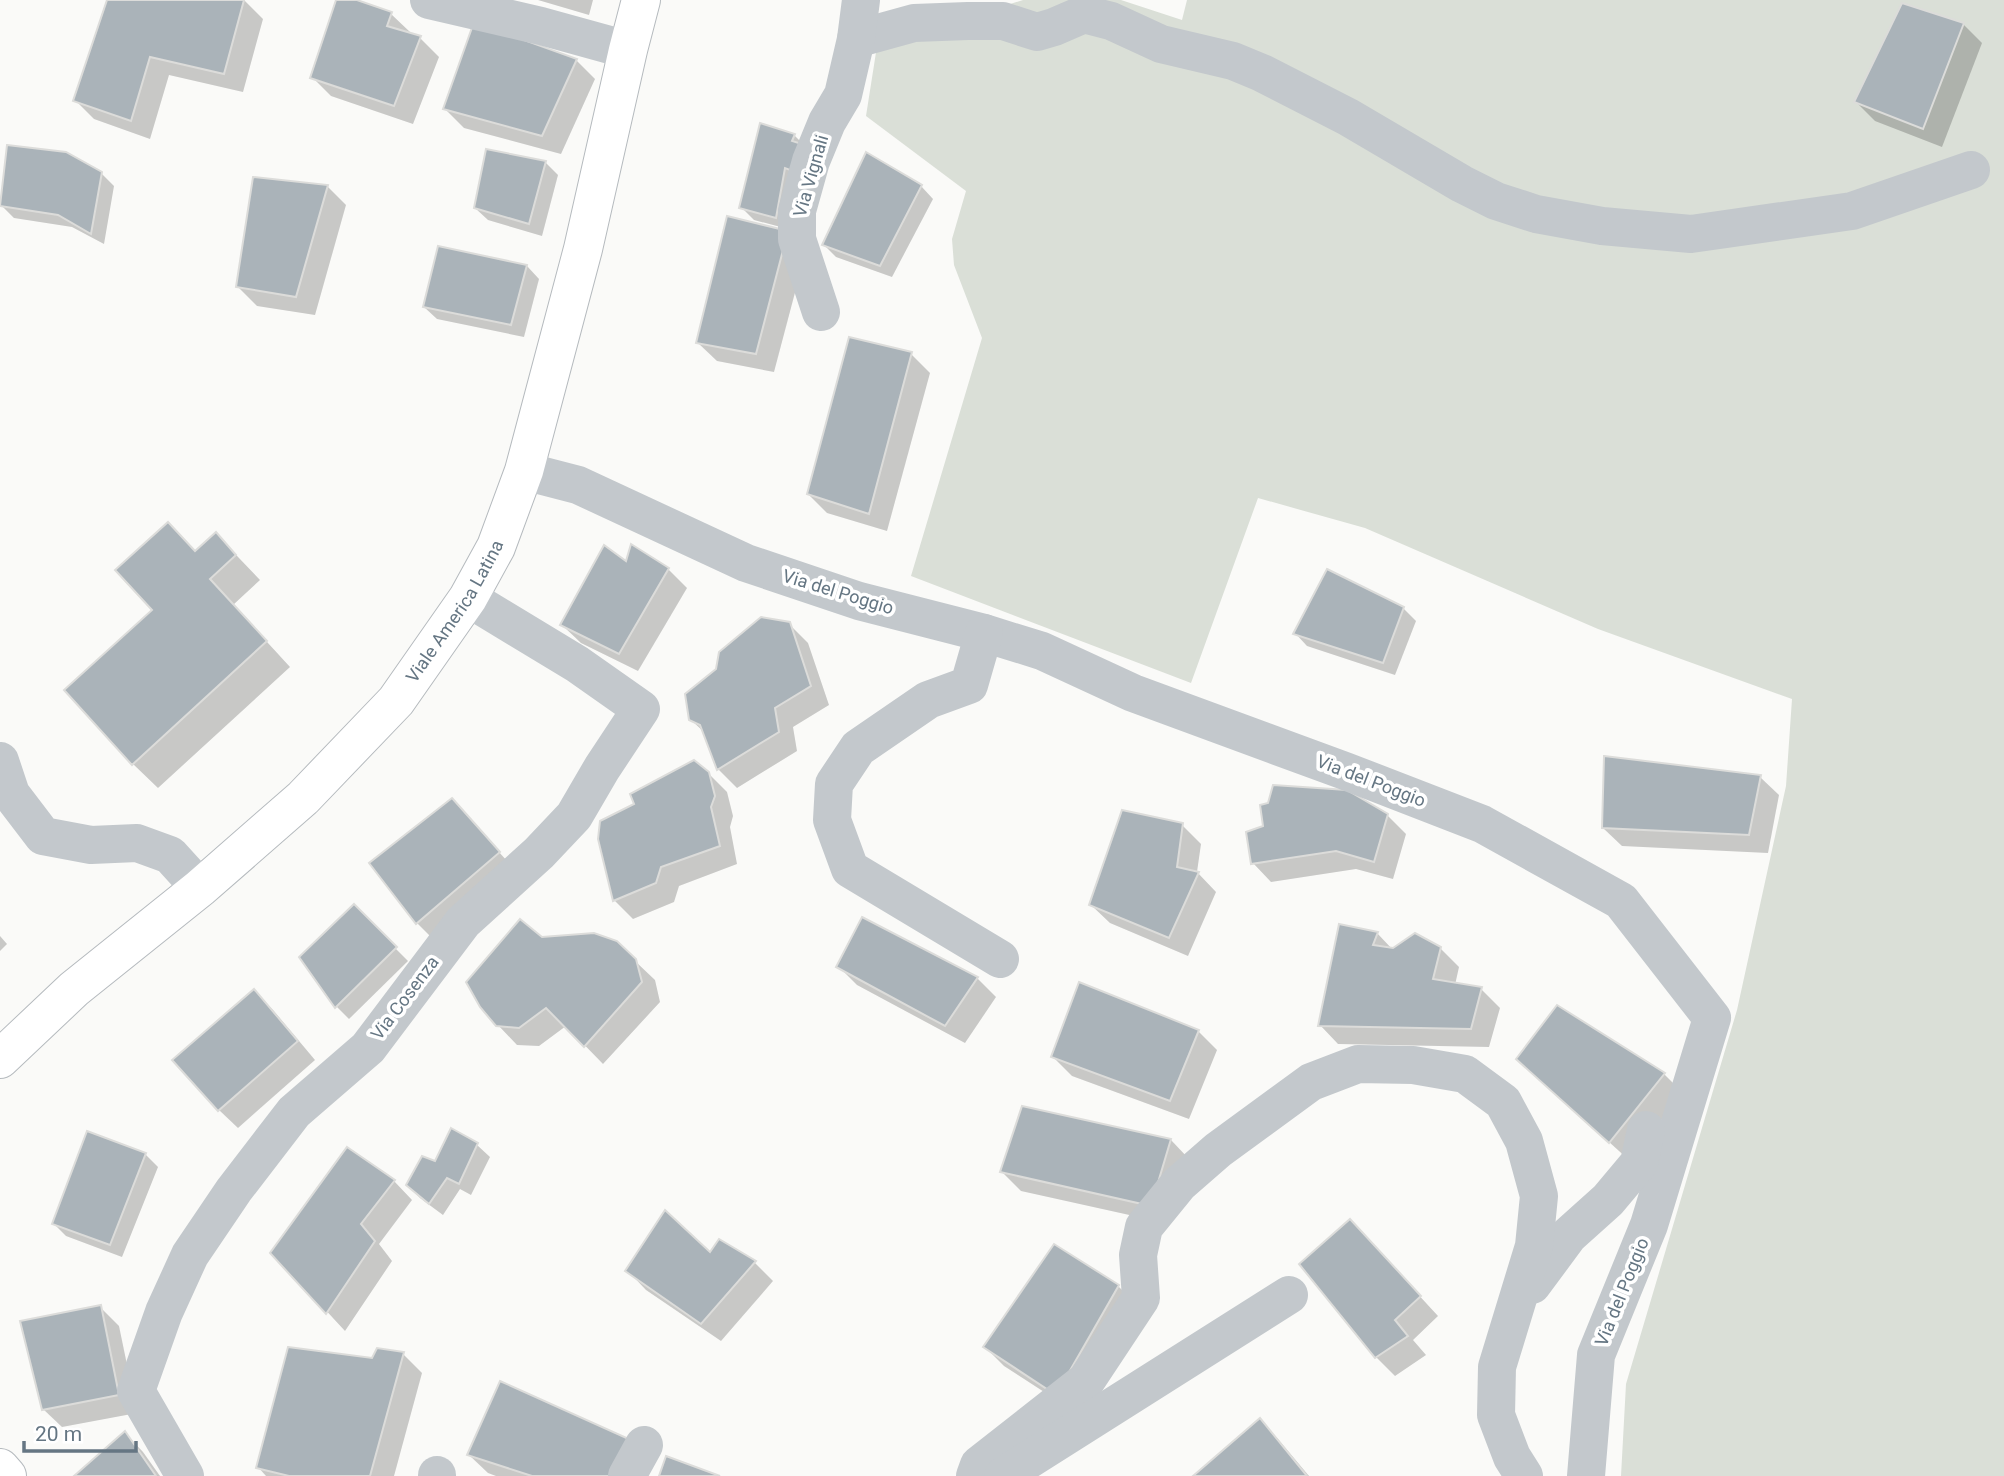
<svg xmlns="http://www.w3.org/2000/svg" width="2004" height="1476" font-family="Roboto,sans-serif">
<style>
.green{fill:#dadfd7}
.shadow{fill:#0003}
.building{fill:#aab3b9;stroke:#dcdcda;stroke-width:2}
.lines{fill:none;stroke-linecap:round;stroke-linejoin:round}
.major-casing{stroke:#b5babe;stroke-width:40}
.minor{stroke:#c3c8cc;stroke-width:38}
.major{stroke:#fff;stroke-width:38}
.labels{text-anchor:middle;stroke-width:7;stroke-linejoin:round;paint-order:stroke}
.street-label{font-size:18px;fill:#657683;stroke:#fff}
</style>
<rect width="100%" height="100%" fill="#fafaf8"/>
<!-- green -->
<path class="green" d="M1023,0h98l61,20 5,-20h817v1476h-383l5,-92 111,-374 49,-224 6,-87 -194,-70 -233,-101 -107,-30 -67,185 -280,-107 71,-238 -28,-73 -2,-26 14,-48 -100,-75 11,-70z"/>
<!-- shadow -->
<g class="shadow">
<path d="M108,0h136l19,19 -20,73 -74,-17 -19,64 -56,-20 -19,-19z"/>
<path d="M337,0h14l40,14 19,18 -1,3 11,3 19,19 -26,67 -82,-28 -19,-19z"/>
<path d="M538,0h55l-4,15z"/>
<path d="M1963,24l19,19 -40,104 -67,-26 -19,-19z"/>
<path d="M576,60l19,19 -34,75 -97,-26 -19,-19z"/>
<path d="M794,135l25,25 -31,69 -34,-9 -13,-13z"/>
<path d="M545,162l13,13 -16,61 -54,-16 -13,-12z"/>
<path d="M101,173l13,13 -10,58 -32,-17 -58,-9 -13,-13z"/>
<path d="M327,186l19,19 -31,110 -58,-9 -19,-19z"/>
<path d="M921,186l12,13 -41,78 -56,-20 -12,-12z"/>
<path d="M729,218l77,33 -32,121 -57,-11 -19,-18z"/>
<path d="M527,266l12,13 -15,58 -87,-18 -13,-12z"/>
<path d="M911,354l19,19 -43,158 -60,-18 -19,-19z"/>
<path d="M216,534l44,46 -27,25 57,62 -132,121 -25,-24 21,-154 42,-57z"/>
<path d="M668,569l19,19 -49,83 -57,-28 -19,-18z"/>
<path d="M1403,608l13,13 -21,54 -88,-29 -12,-13z"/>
<path d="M789,624l19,19 21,62 -36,22 4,24 -60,37 -19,-19 -13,-36 -15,-14z"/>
<path d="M708,773l19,19 6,24 -3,11 7,37 -58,22 -5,16 -41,17 -19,-19z"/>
<path d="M1760,777l19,18 -11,58 -146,-7 -19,-18z"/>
<path d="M452,800l65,72 -81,70 -19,-19 -45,-60z"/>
<path d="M1270,805l117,10 19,19 -13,45 -37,-10 -85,13 -18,-19z"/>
<path d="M1182,825l19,19 -4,28 19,20 -28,64 -78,-33 -19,-18z"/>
<path d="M354,907l54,54 -59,58 -13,-13z"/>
<path d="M863,919l114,59 19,19 -31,46 -108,-58 -19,-19z"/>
<path d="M1377,933l16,17 47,-2 19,19 -4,18 26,4 19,19 -11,39 -151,-3 -18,-19z"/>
<path d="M0,936l7,8 -7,7z"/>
<path d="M541,938l75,5 39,37 5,22 -57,62 -37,-38 -27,20 -22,-1 -19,-20z"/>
<path d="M254,991l19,19 42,50 -77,68 -19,-18z"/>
<path d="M1557,1007l107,67 19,19 -54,67 -92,-83z"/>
<path d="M1198,1031l19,19 -28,69 -117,-43 -19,-19z"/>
<path d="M1171,1140l18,19 -19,65 -149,-33 -19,-19z"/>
<path d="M477,1145l13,12 -19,38 -11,-6 -17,26 -23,-17 -12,-13 28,-22z"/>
<path d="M145,1154l13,13 -36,90 -56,-21 -12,-12z"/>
<path d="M394,1181l18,19 -33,44 13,17 -47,70 -73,-79z"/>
<path d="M1368,1240l70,76 -25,24 13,15 -31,21 -19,-19 -75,-93z"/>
<path d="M711,1255l44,8 18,18 -52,60 -75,-51 -18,-19z"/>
<path d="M1118,1286l19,19 -62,107 -71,-46 -19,-19z"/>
<path d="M100,1307l19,19 18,87 -75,14 -19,-18z"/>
<path d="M403,1354l19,19 -28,103h-128l-8,-9 115,-107z"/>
<path d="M1260,1420l18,19 31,37h-113z"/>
<path d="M125,1433l18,19 17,24h-84z"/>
<path d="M469,1455l172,21h-145l-8,-3z"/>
</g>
<!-- building -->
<g class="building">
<path d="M107,0h137l-20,74 -74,-17 -19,64 -58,-20z"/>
<path d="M336,0h21l35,12 -5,14 34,10 -27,70 -84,-28z"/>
<path d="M1902,3l62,20 -41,106 -69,-27z"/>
<path d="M474,22l103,37 -35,77 -99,-27z"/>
<path d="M760,123l35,11 -3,7 16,5 -10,27 -13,-5 -9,50 -37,-10z"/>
<path d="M7,145l59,7 36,20 -11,62 -33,-19 -58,-9z"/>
<path d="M486,149l60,12 -17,63 -55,-16z"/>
<path d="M866,152l56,33 -42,81 -58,-21z"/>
<path d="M253,177l75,8 -32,112 -60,-10z"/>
<path d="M727,216l61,15 -32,123 -60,-11z"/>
<path d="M438,246l89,19 -16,60 -88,-18z"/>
<path d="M849,337l63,15 -43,162 -62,-20z"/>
<path d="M168,522l27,29 21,-19 20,23 -26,24 57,62 -135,124 -68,-75 88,-80 -37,-40z"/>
<path d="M631,544l38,24 -50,86 -59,-29 44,-80 22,16z"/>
<path d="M1327,569l77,38 -21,56 -90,-29z"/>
<path d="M761,617l29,5 21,64 -36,22 4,24 -62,38 -17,-45 -11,-5 -4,-26 31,-25 3,-17z"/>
<path d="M1604,756l157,19 -12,60 -147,-7z"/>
<path d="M694,760l15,12 6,24 -4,11 9,39 -59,21 -5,16 -43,18 -15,-62 2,-18 34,-17 -4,-10z"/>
<path d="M1273,785l74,5 41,24 -14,48 -38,-11 -85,13 -5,-32 17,-6 -3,-21 8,-2z"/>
<path d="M452,798l48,54 -84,72 -47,-61z"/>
<path d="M1122,810l61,13 -6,44 22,5 -30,66 -80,-33z"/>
<path d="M354,904l43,43 -62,61 -36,-51z"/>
<path d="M862,917l116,60 -33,49 -109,-59z"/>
<path d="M520,919l22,18 52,-4 23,8 19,18 6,23 -58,65 -38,-39 -27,20 -23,-2 -16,-19 -14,-25z"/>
<path d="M1339,924l39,8 -5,13 20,3 22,-15 26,14 -8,32 49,8 -11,42 -153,-3z"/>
<path d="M1079,982l120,48 -29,71 -119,-44z"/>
<path d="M254,989l44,52 -80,70 -46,-51z"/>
<path d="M1557,1005l108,68 -56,70 -93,-84z"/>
<path d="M1022,1106l149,33 -20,67 -151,-34z"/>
<path d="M451,1128l27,15 -19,41 -12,-6 -18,26 -23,-19 16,-29 13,5z"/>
<path d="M87,1131l59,22 -36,92 -58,-21z"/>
<path d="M347,1147l48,33 -34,44 14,17 -49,73 -56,-61z"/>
<path d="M665,1210l45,42 9,-13 37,22 -55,63 -76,-53z"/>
<path d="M1350,1219l71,77 -26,24 13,16 -33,22 -76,-94z"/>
<path d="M1054,1244l65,41 -63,110 -73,-48z"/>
<path d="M101,1305l18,90 -77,15 -22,-89z"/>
<path d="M288,1347l84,11 5,-10 27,4 -34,124h-81l-33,-8z"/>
<path d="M500,1381l131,59 -18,36h-81l-65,-21z"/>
<path d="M1260,1418l47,58h-114z"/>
<path d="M125,1431l31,45h-82z"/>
<path d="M666,1456l54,20h-61z"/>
</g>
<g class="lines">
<defs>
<g id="major">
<path id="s1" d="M0,1059l74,-70 126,-101 103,-90 93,-97 72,-103 28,-51 28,-76 59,-222 45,-199 13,-50"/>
<path d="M0,1468l7,8"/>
</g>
</defs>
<!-- major casing -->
<use href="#major" class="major-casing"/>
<!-- minor -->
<g class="minor">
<path d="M429,0l112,26 87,24"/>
<path d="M856,39l58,-16 54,-2h35l34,11 17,-5 30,-13 27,7 50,23 72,17 29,12 86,44 114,67 34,17 40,13 66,12 89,8 161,-23 119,-41"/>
<path d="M821,312l-24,-73v-28l14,-50 16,-39 16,-27 13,-56 5,-39"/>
<path d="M524,471l54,14 168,78 113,38 125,32 58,18 91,42 212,78 137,53 139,77 91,117 -63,207 -53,130 -10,121"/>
<path d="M984,633l-15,52 -41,15 -70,48 -24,36 -2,36 18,49 150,90"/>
<path d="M0,761l11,33 32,42 48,9 46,-2 33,12 30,33"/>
<path d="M1532,1285l37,-50 39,-35 31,-37 7,-33"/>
<path d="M185,1476l-49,-85 28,-79 26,-57 44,-65 60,-78 74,-64 95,-126 76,-69 35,-37 28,-48 39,-59 -64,-45 -109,-66"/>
<path d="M437,1476v-1"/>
<path d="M627,1476l17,-31"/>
<path d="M975,1476l4,-11 107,-84 55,-83 -3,-43 6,-28 35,-43 39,-34 93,-68 47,-18 55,1 52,9 38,28 21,39 15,55 -5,50 -37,121 -1,48 16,42 12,19"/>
<path d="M1003,1476l286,-181"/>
</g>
<!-- major -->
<use href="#major" class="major"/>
</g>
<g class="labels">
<!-- street labels -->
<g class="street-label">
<text transform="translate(811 176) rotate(-74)" y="6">Via Vignali</text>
<text transform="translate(838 592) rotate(17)" y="6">Via del Poggio</text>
<text dy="6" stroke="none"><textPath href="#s1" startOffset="642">Viale America Latina</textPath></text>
<text transform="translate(1371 781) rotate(21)" y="6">Via del Poggio</text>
<text transform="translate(405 998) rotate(-53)" y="6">Via Cosenza</text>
<text transform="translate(1622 1292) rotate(-68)" y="6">Via del Poggio</text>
</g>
</g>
<!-- scale -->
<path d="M24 1441v10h112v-10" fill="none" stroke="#657683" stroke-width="3.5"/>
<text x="35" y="1441" font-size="21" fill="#657683" stroke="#ffffff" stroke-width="5" paint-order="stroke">20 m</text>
</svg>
